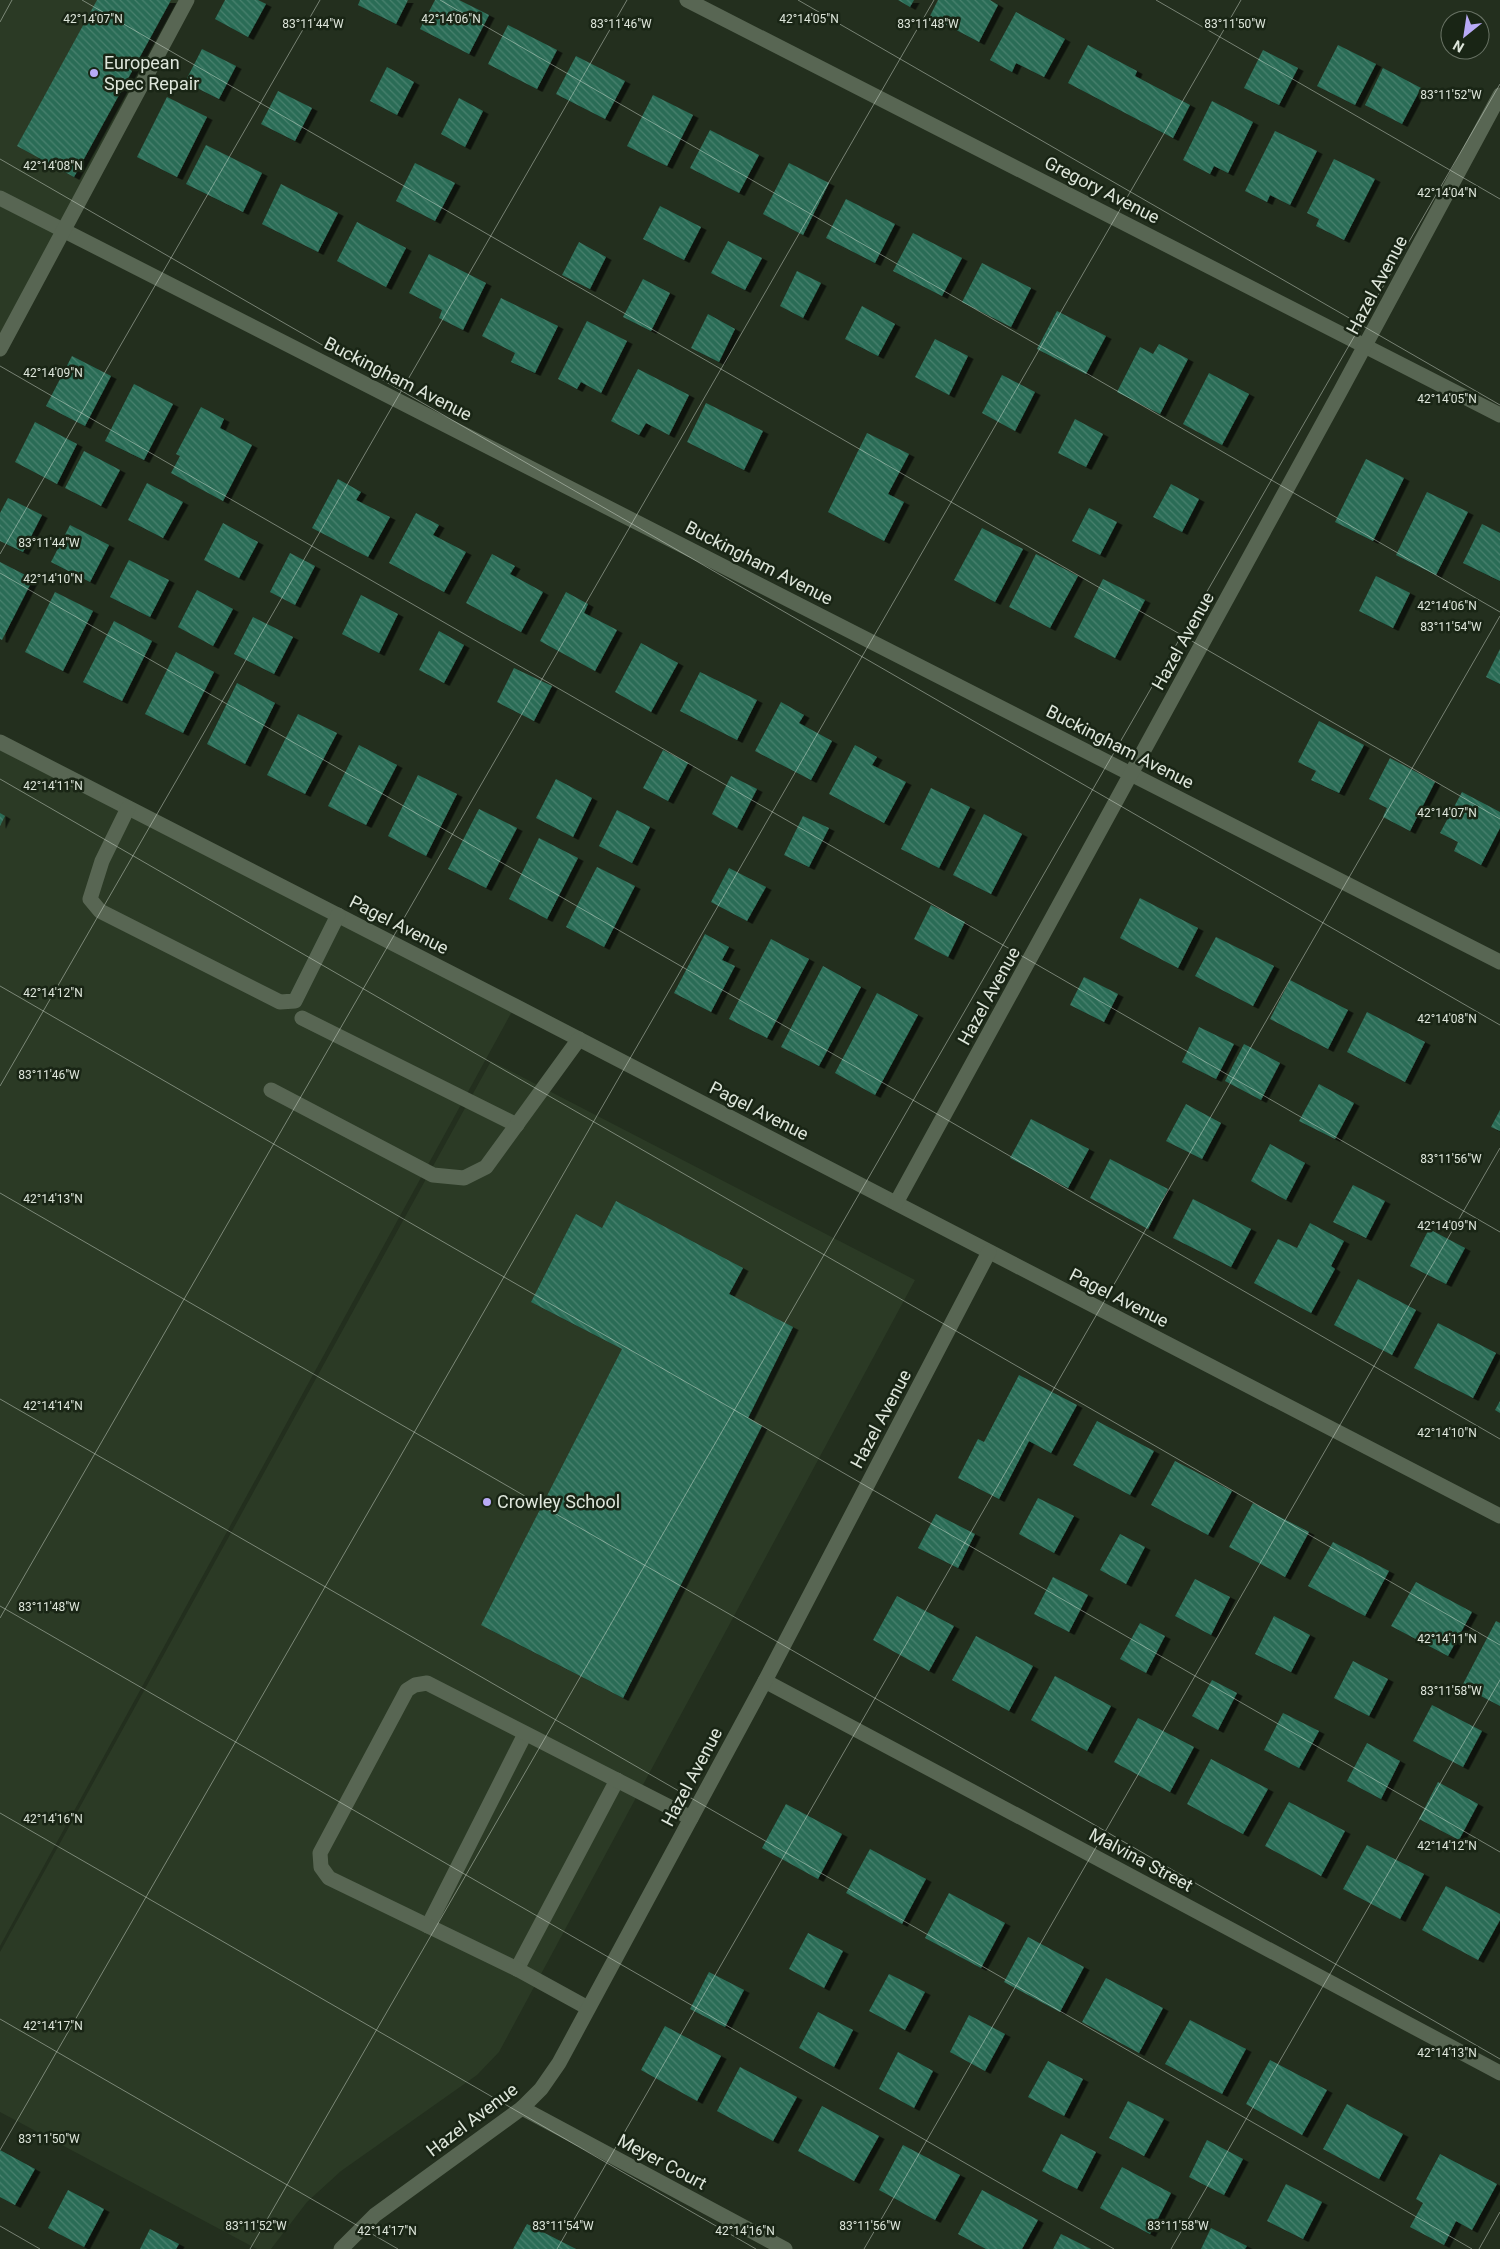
<svg xmlns="http://www.w3.org/2000/svg" width="1500" height="2249" font-family="Roboto,sans-serif">
<style>
.built{fill:#2b3a25}
.building{fill:url(#building-back-hatch);filter:url(#shadow)}
.lines{fill:none;stroke-linecap:round;stroke-linejoin:round}
.minor{stroke:#586653;stroke-width:15}
.ticks{fill:none;stroke:#dee6db;stroke-width:1;stroke-opacity:0.45}
.poi-dot{fill:#b9abf7;stroke:#192515;stroke-width:2}
.labels{text-anchor:middle;stroke-width:5;stroke-linejoin:round;paint-order:stroke}
.poi-label{font-size:18px;fill:#dee6db;stroke:#192515;text-anchor:start}
.street-label{font-size:18px;fill:#dee6db;stroke:#192515}
.ticks-label{font-size:12px;text-anchor:middle;fill:#dee6db;stroke:#192515;stroke-width:5;stroke-linejoin:round;paint-order:stroke}
</style>
<defs>
<pattern id="building-back-hatch" width="6" height="6" patternUnits="userSpaceOnUse" patternTransform="scale(1.25)"><rect width="6" height="6" fill="#2a6c56"/><path d="M-1 5l2 2M0 0l6 6M5-1l2 2" fill="none" stroke="#48816e"/></pattern>
<filter id="shadow"><feDropShadow dx="5.5" dy="3" stdDeviation="0" flood-color="#0009"/></filter>
</defs>
<rect width="100%" height="100%" fill="#232f1e"/>
<!-- built -->
<g class="built">
<path d="M0,0h187l-187,349z"/>
<path d="M0,742l515,264 -515,940z"/>
<path d="M491,1061l424,219 -416,772 -22,23 -136,96 -34,31 -36,47h-14l-257,-137v-160z"/>
</g>
<!-- building -->
<g class="building">
<path d="M97,0h74l-97,177 -57,-31z"/>
<path d="M225,0h33l8,4 -18,33 -33,-18z"/>
<path d="M360,0h48l-12,24 -38,-19z"/>
<path d="M435,0h24l30,15 -20,39 -49,-25z"/>
<path d="M898,0h16l-4,7z"/>
<path d="M938,0h52l8,5 -19,37 -49,-26z"/>
<path d="M1016,12l49,27 -21,38 -28,-14 -4,9 -22,-12z"/>
<path d="M508,25l49,25 -20,39 -49,-25z"/>
<path d="M1088,45l49,26 -2,5 55,29 -17,33 -105,-55z"/>
<path d="M1338,45l38,19 -21,41 -38,-19z"/>
<path d="M202,49l34,17 -17,33 -34,-17z"/>
<path d="M1263,50l35,18 -19,37 -35,-17z"/>
<path d="M576,56l49,25 -20,38 -49,-25z"/>
<path d="M387,67l27,15 -17,33 -27,-14z"/>
<path d="M1383,68l38,20 -19,36 -37,-19z"/>
<path d="M278,91l34,17 -17,33 -34,-17z"/>
<path d="M653,95l40,20 -26,51 -40,-20z"/>
<path d="M167,97l40,20 -30,60 -40,-20z"/>
<path d="M459,98l24,13 -18,36 -24,-13z"/>
<path d="M1212,101l41,21 -25,51 -14,-7 -4,8 -27,-14z"/>
<path d="M710,130l49,25 -20,38 -49,-25z"/>
<path d="M1275,131l42,20 -27,54 -20,-10 -3,7 -22,-11z"/>
<path d="M206,145l56,28 -19,39 -57,-28z"/>
<path d="M1334,159l41,20 -31,61 -28,-14 3,-7 -12,-6z"/>
<path d="M415,163l40,20 -20,38 -39,-20z"/>
<path d="M789,163l40,20 -26,52 -40,-21z"/>
<path d="M281,184l57,29 -20,39 -56,-28z"/>
<path d="M846,199l49,25 -20,39 -49,-25z"/>
<path d="M660,206l41,21 -17,33 -41,-21z"/>
<path d="M357,222l49,26 -20,39 -49,-26z"/>
<path d="M913,233l49,25 -20,38 -49,-25z"/>
<path d="M728,241l34,17 -17,32 -34,-17z"/>
<path d="M579,242l27,15 -16,32 -28,-14z"/>
<path d="M429,254l57,29 -23,47 -24,-12 3,-8 -33,-17z"/>
<path d="M982,263l49,25 -20,39 -49,-25z"/>
<path d="M797,271l24,12 -18,35 -23,-12z"/>
<path d="M643,279l27,14 -19,38 -28,-14z"/>
<path d="M501,298l57,28 -23,47 -24,-11 4,-9 -33,-17z"/>
<path d="M862,306l33,18 -17,32 -33,-17z"/>
<path d="M1057,311l49,25 -20,38 -49,-25z"/>
<path d="M708,314l27,15 -16,33 -28,-14z"/>
<path d="M587,321l40,20 -26,52 -20,-11 -4,7 -19,-10z"/>
<path d="M935,339l33,17 -19,39 -34,-18z"/>
<path d="M1159,344l29,15 -28,55 -43,-22 23,-45 13,7z"/>
<path d="M72,356l39,20 -26,50 -39,-20z"/>
<path d="M638,369l51,26 -20,40 -23,-12 -7,12 -28,-14z"/>
<path d="M1209,373l40,21 -27,51 -39,-21z"/>
<path d="M1002,375l33,17 -20,39 -33,-18z"/>
<path d="M134,384l39,20 -29,56 -39,-19z"/>
<path d="M706,403l57,28 -19,39 -57,-28z"/>
<path d="M201,407l23,12 -4,9 32,17 -29,56 -52,-28 9,-17 -4,-2z"/>
<path d="M1075,419l28,15 -17,33 -28,-14z"/>
<path d="M35,422l42,22 -20,40 -42,-22z"/>
<path d="M867,433l42,21 -21,40 16,8 -20,39 -56,-29z"/>
<path d="M84,451l36,19 -19,36 -36,-18z"/>
<path d="M1366,459l38,19 -31,63 -38,-19z"/>
<path d="M338,479l23,13 -5,8 34,17 -22,40 -56,-29z"/>
<path d="M147,483l36,19 -20,36 -35,-18z"/>
<path d="M1171,484l28,15 -17,33 -29,-15z"/>
<path d="M1427,492l41,20 -32,63 -40,-20z"/>
<path d="M8,498l34,17 -19,37 -23,-11v-28z"/>
<path d="M1089,508l28,14 -17,33 -28,-14z"/>
<path d="M416,513l23,12 -6,10 33,17 -22,40 -55,-29z"/>
<path d="M223,523l35,19 -19,36 -35,-18z"/>
<path d="M1482,524l18,9v48l-37,-18z"/>
<path d="M70,525l39,20 -19,37 -39,-20z"/>
<path d="M982,528l41,21 -28,53 -41,-22z"/>
<path d="M290,553l25,13 -20,39 -25,-13z"/>
<path d="M492,554l23,12 -5,8 33,18 -22,40 -55,-29z"/>
<path d="M1036,554l42,22 -28,52 -41,-21z"/>
<path d="M129,560l40,20 -19,37 -40,-20z"/>
<path d="M0,562l33,17 -31,61 -2,-1z"/>
<path d="M1376,576l34,17 -17,35 -34,-17z"/>
<path d="M1103,579l42,21 -30,58 -41,-21z"/>
<path d="M197,590l36,19 -20,37 -35,-19z"/>
<path d="M55,592l38,19 -30,60 -38,-19z"/>
<path d="M566,592l22,12 -4,9 33,17 -22,41 -55,-30z"/>
<path d="M361,595l37,19 -19,39 -37,-19z"/>
<path d="M253,617l40,20 -19,37 -40,-20z"/>
<path d="M114,621l38,20 -30,60 -39,-19z"/>
<path d="M439,631l25,14 -20,38 -25,-13z"/>
<path d="M641,643l37,20 -27,49 -36,-20z"/>
<path d="M1500,649v35l-14,-7z"/>
<path d="M176,652l38,20 -31,61 -38,-19z"/>
<path d="M514,668l38,18 -18,35 -37,-19z"/>
<path d="M700,672l57,28 -20,40 -57,-29z"/>
<path d="M237,683l38,20 -30,61 -38,-20z"/>
<path d="M781,702l23,13 -5,8 33,18 -21,39 -56,-29z"/>
<path d="M298,714l39,19 -32,61 -38,-19z"/>
<path d="M1319,721l45,24 -25,48 -28,-13 5,-9 -18,-9z"/>
<path d="M359,745l38,20 -31,60 -38,-19z"/>
<path d="M855,745l22,12 -5,8 34,17 -22,41 -55,-29z"/>
<path d="M663,750l25,13 -20,38 -25,-13z"/>
<path d="M1390,758l45,24 -25,49 -27,-14 4,-9 -18,-9z"/>
<path d="M418,775l39,19 -31,62 -38,-20z"/>
<path d="M731,776l26,13 -20,39 -25,-14z"/>
<path d="M556,779l36,19 -19,39 -37,-19z"/>
<path d="M931,788l39,19 -31,61 -38,-19z"/>
<path d="M1462,792l38,20v16l-19,37 -27,-14 4,-9 -18,-9z"/>
<path d="M479,809l38,19 -31,60 -38,-19z"/>
<path d="M617,810l33,17 -18,36 -33,-17z"/>
<path d="M0,813l5,3 -5,10z"/>
<path d="M984,814l38,20 -31,60 -38,-19z"/>
<path d="M803,816l26,12 -20,39 -25,-12z"/>
<path d="M539,838l39,20 -31,61 -38,-20z"/>
<path d="M597,867l38,19 -31,61 -38,-20z"/>
<path d="M729,868l37,19 -19,34 -36,-19z"/>
<path d="M1140,898l58,30 -20,40 -58,-30z"/>
<path d="M931,905l34,17 -17,35 -34,-18z"/>
<path d="M705,934l24,13 -7,13 13,6 -24,46 -37,-19z"/>
<path d="M1216,937l58,29 -21,40 -58,-30z"/>
<path d="M771,939l38,20 -42,79 -38,-19z"/>
<path d="M823,966l38,21 -42,79 -38,-19z"/>
<path d="M1084,977l34,17 -14,28 -34,-17z"/>
<path d="M1290,980l58,30 -20,39 -58,-30z"/>
<path d="M877,993l41,22 -43,80 -40,-22z"/>
<path d="M1367,1012l58,30 -20,40 -58,-30z"/>
<path d="M1199,1027l35,17 -18,35 -34,-17z"/>
<path d="M1244,1044l36,19 -19,37 -36,-19z"/>
<path d="M1319,1084l35,19 -19,36 -36,-18z"/>
<path d="M1186,1104l35,19 -19,36 -36,-18z"/>
<path d="M1500,1110v21l-9,-4z"/>
<path d="M1031,1119l58,30 -21,39 -58,-30z"/>
<path d="M1270,1144l35,19 -19,37 -35,-19z"/>
<path d="M1110,1159l58,30 -20,40 -58,-31z"/>
<path d="M1353,1185l32,16 -19,37 -33,-16z"/>
<path d="M1193,1199l58,30 -20,38 -58,-29z"/>
<path d="M616,1201l127,67 -14,26 64,33 -45,91 14,8 -139,272 -142,-73 141,-276 -91,-47 45,-88 26,14z"/>
<path d="M1310,1223l34,18 -13,25 4,3 -24,44 -57,-30 24,-44 19,9z"/>
<path d="M1429,1229l36,19 -19,36 -36,-18z"/>
<path d="M1358,1279l58,31 -24,45 -58,-30z"/>
<path d="M1438,1323l58,30 -23,45 -59,-30z"/>
<path d="M1019,1375l58,30 -26,48 -22,-12 -30,58 -41,-21 20,-39 6,3z"/>
<path d="M1500,1401v12l-5,-3z"/>
<path d="M1097,1421l57,30 -24,44 -57,-30z"/>
<path d="M1175,1461l57,30 -24,44 -57,-30z"/>
<path d="M1038,1498l36,18 -20,37 -35,-19z"/>
<path d="M1253,1503l56,29 -24,45 -56,-30z"/>
<path d="M936,1514l39,20 -17,34 -40,-20z"/>
<path d="M1120,1534l25,13 -19,37 -26,-14z"/>
<path d="M1333,1542l56,29 -24,45 -57,-30z"/>
<path d="M1053,1577l35,18 -19,37 -35,-18z"/>
<path d="M1195,1579l35,18 -19,38 -36,-19z"/>
<path d="M1416,1582l56,30 -24,44 -57,-30z"/>
<path d="M897,1596l57,30 -25,45 -56,-31z"/>
<path d="M1274,1616l36,19 -19,37 -36,-18z"/>
<path d="M1496,1621l4,2v83l-38,-20z"/>
<path d="M1140,1623l25,13 -19,37 -26,-14z"/>
<path d="M976,1636l57,30 -24,45 -57,-31z"/>
<path d="M1353,1661l35,18 -19,37 -35,-18z"/>
<path d="M1055,1676l56,30 -24,45 -56,-31z"/>
<path d="M1212,1680l25,13 -19,37 -26,-14z"/>
<path d="M1432,1705l50,26 -19,36 -50,-26z"/>
<path d="M1283,1713l36,18 -20,37 -35,-18z"/>
<path d="M1138,1718l56,29 -24,45 -56,-30z"/>
<path d="M1367,1743l33,18 -19,38 -34,-18z"/>
<path d="M1211,1759l57,30 -25,45 -56,-30z"/>
<path d="M1438,1782l40,22 -19,36 -40,-21z"/>
<path d="M1289,1802l56,29 -24,45 -56,-30z"/>
<path d="M786,1804l56,30 -24,45 -56,-31z"/>
<path d="M1367,1845l57,29 -24,45 -57,-30z"/>
<path d="M870,1849l56,30 -24,45 -56,-31z"/>
<path d="M1446,1886l54,28v6l-22,40 -56,-30z"/>
<path d="M949,1893l56,30 -24,45 -56,-30z"/>
<path d="M808,1933l35,18 -19,37 -35,-19z"/>
<path d="M1028,1937l56,30 -24,45 -56,-30z"/>
<path d="M709,1972l35,18 -19,37 -35,-18z"/>
<path d="M889,1974l36,18 -20,38 -36,-19z"/>
<path d="M1106,1978l57,30 -24,45 -57,-31z"/>
<path d="M818,2012l35,18 -19,37 -35,-19z"/>
<path d="M969,2015l36,19 -20,37 -35,-19z"/>
<path d="M1190,2020l56,29 -24,45 -57,-30z"/>
<path d="M665,2026l56,30 -24,45 -56,-31z"/>
<path d="M898,2052l35,19 -19,37 -35,-19z"/>
<path d="M1270,2060l57,30 -25,45 -56,-31z"/>
<path d="M1048,2061l35,18 -19,37 -36,-19z"/>
<path d="M740,2067l57,30 -24,44 -56,-30z"/>
<path d="M1128,2101l36,18 -20,37 -35,-18z"/>
<path d="M1347,2104l56,30 -24,45 -56,-30z"/>
<path d="M822,2106l57,30 -25,45 -56,-30z"/>
<path d="M1061,2134l35,18 -19,37 -35,-18z"/>
<path d="M1207,2140l36,19 -19,36 -35,-18z"/>
<path d="M903,2145l57,30 -25,45 -56,-30z"/>
<path d="M0,2150l35,19 -20,36 -15,-8z"/>
<path d="M1440,2154l57,30 -25,46 -16,-9 -12,24 -34,-18 13,-24 -7,-4z"/>
<path d="M1122,2167l49,26 -21,41 -50,-26z"/>
<path d="M1286,2184l36,18 -19,37 -36,-18z"/>
<path d="M68,2190l36,19 -20,38 -36,-19z"/>
<path d="M982,2190l56,30 -16,29h-36l-28,-15z"/>
<path d="M527,2224l49,25h-63z"/>
<path d="M1211,2228l36,18 -2,3h-44z"/>
<path d="M150,2229l29,15 -3,5h-36z"/>
<path d="M1061,2234l30,15h-38z"/>
</g>
<g class="lines">
<!-- minor -->
<g class="minor">
<path d="M687,0l813,415"/>
<path d="M0,198l1500,764"/>
<path d="M0,349l187,-349"/>
<path d="M0,742l515,264 985,510"/>
<path d="M128,808l-26,53 -12,38 10,12 180,91 15,-1 43,-86"/>
<path d="M302,1018l215,107"/>
<path d="M271,1090l162,85 31,3 22,-11 93,-128"/>
<path d="M896,1203l445,-813 159,-295"/>
<path d="M765,1681l735,392"/>
<path d="M428,1926l97,-192"/>
<path d="M517,1969l100,-189"/>
<path d="M588,2008l-71,-39 -188,-91 -8,-11 -1,-14 87,-163 8,-5 12,-2 264,135"/>
<path d="M522,2108l263,141"/>
<path d="M341,2249l34,-34 147,-107 19,-19 18,-26 206,-382 224,-429"/>
</g>
</g>
<!-- ticks -->
<path class="ticks" d="M82,0l1418,819M440,0l1060,612M798,0l702,405M1156,0l344,199M0,22l12,-22M0,159l1500,866M0,366l1500,866M0,554l320,-554M0,573l1500,866M0,779l1500,866M0,986l1500,866M0,1086l627,-1086M0,1193l1500,866M0,1399l1472,850M0,1606l1114,643M0,1618l934,-1618M0,1813l756,436M0,2019l398,230M0,2150l1241,-2150M0,2226l40,23M250,2249l1250,-2165M557,2249l943,-1633M864,2249l636,-1101M1171,2249l329,-569M1479,2249l21,-37"/>
<!-- markers -->
<g class="poi-dot">
<circle cx="94" cy="73" r="5"/>
<circle cx="487" cy="1502" r="5"/>
</g>
<g class="labels">
<!-- poi labels -->
<g class="poi-label">
<text x="104" y="69">European<tspan x="104" dy="21">Spec Repair</tspan></text>
<text x="497" y="1508">Crowley School</text>
</g>
<!-- street labels -->
<g class="street-label">
<text transform="translate(1102 190) rotate(27)" y="6">Gregory Avenue</text>
<text transform="translate(1377 285) rotate(-62)" y="6">Hazel Avenue</text>
<text transform="translate(398 379) rotate(27)" y="6">Buckingham Avenue</text>
<text transform="translate(759 563) rotate(27)" y="6">Buckingham Avenue</text>
<text transform="translate(1183 641) rotate(-61)" y="6">Hazel Avenue</text>
<text transform="translate(1120 747) rotate(27)" y="6">Buckingham Avenue</text>
<text transform="translate(399 925) rotate(27)" y="6">Pagel Avenue</text>
<text transform="translate(989 996) rotate(-61)" y="6">Hazel Avenue</text>
<text transform="translate(759 1111) rotate(27)" y="6">Pagel Avenue</text>
<text transform="translate(1119 1298) rotate(27)" y="6">Pagel Avenue</text>
<text transform="translate(881 1419) rotate(-62)" y="6">Hazel Avenue</text>
<text transform="translate(692 1777) rotate(-62)" y="6">Hazel Avenue</text>
<text transform="translate(1141 1860) rotate(28)" y="6">Malvina Street</text>
<text transform="translate(472 2120) rotate(-37)" y="6">Hazel Avenue</text>
<text transform="translate(662 2162) rotate(28)" y="6">Meyer Court</text>
</g>
</g>
<g class="ticks-label">
<text x="451" y="23">42°14'06"N</text>
<text x="809" y="23">42°14'05"N</text>
<text x="93" y="23">42°14'07"N</text>
<text x="313" y="28">83°11'44"W</text>
<text x="621" y="28">83°11'46"W</text>
<text x="928" y="28">83°11'48"W</text>
<text x="1235" y="28">83°11'50"W</text>
<text x="1451" y="99">83°11'52"W</text>
<text x="53" y="170">42°14'08"N</text>
<text x="1447" y="197">42°14'04"N</text>
<text x="53" y="377">42°14'09"N</text>
<text x="1447" y="403">42°14'05"N</text>
<text x="49" y="547">83°11'44"W</text>
<text x="53" y="583">42°14'10"N</text>
<text x="1447" y="610">42°14'06"N</text>
<text x="1451" y="631">83°11'54"W</text>
<text x="53" y="790">42°14'11"N</text>
<text x="1447" y="817">42°14'07"N</text>
<text x="53" y="997">42°14'12"N</text>
<text x="1447" y="1023">42°14'08"N</text>
<text x="49" y="1079">83°11'46"W</text>
<text x="1451" y="1163">83°11'56"W</text>
<text x="53" y="1203">42°14'13"N</text>
<text x="1447" y="1230">42°14'09"N</text>
<text x="53" y="1410">42°14'14"N</text>
<text x="1447" y="1437">42°14'10"N</text>
<text x="49" y="1611">83°11'48"W</text>
<text x="1447" y="1643">42°14'11"N</text>
<text x="1451" y="1695">83°11'58"W</text>
<text x="53" y="1823">42°14'16"N</text>
<text x="1447" y="1850">42°14'12"N</text>
<text x="53" y="2030">42°14'17"N</text>
<text x="1447" y="2057">42°14'13"N</text>
<text x="49" y="2143">83°11'50"W</text>
<text x="256" y="2230">83°11'52"W</text>
<text x="563" y="2230">83°11'54"W</text>
<text x="870" y="2230">83°11'56"W</text>
<text x="1178" y="2230">83°11'58"W</text>
<text x="387" y="2235">42°14'17"N</text>
<text x="745" y="2235">42°14'16"N</text>
</g>
<!-- north arrow -->
<g transform="translate(1465 35) rotate(210)"><circle r="24" fill="#192515" stroke="#687264"/>
<path d="M0-4L9 19L0 12L-9 19Z" fill="#b9abf7"/>
<text y="-8" font-size="14" font-weight="bold" text-anchor="middle" fill="#dee6db">N</text>
</g>
</svg>
